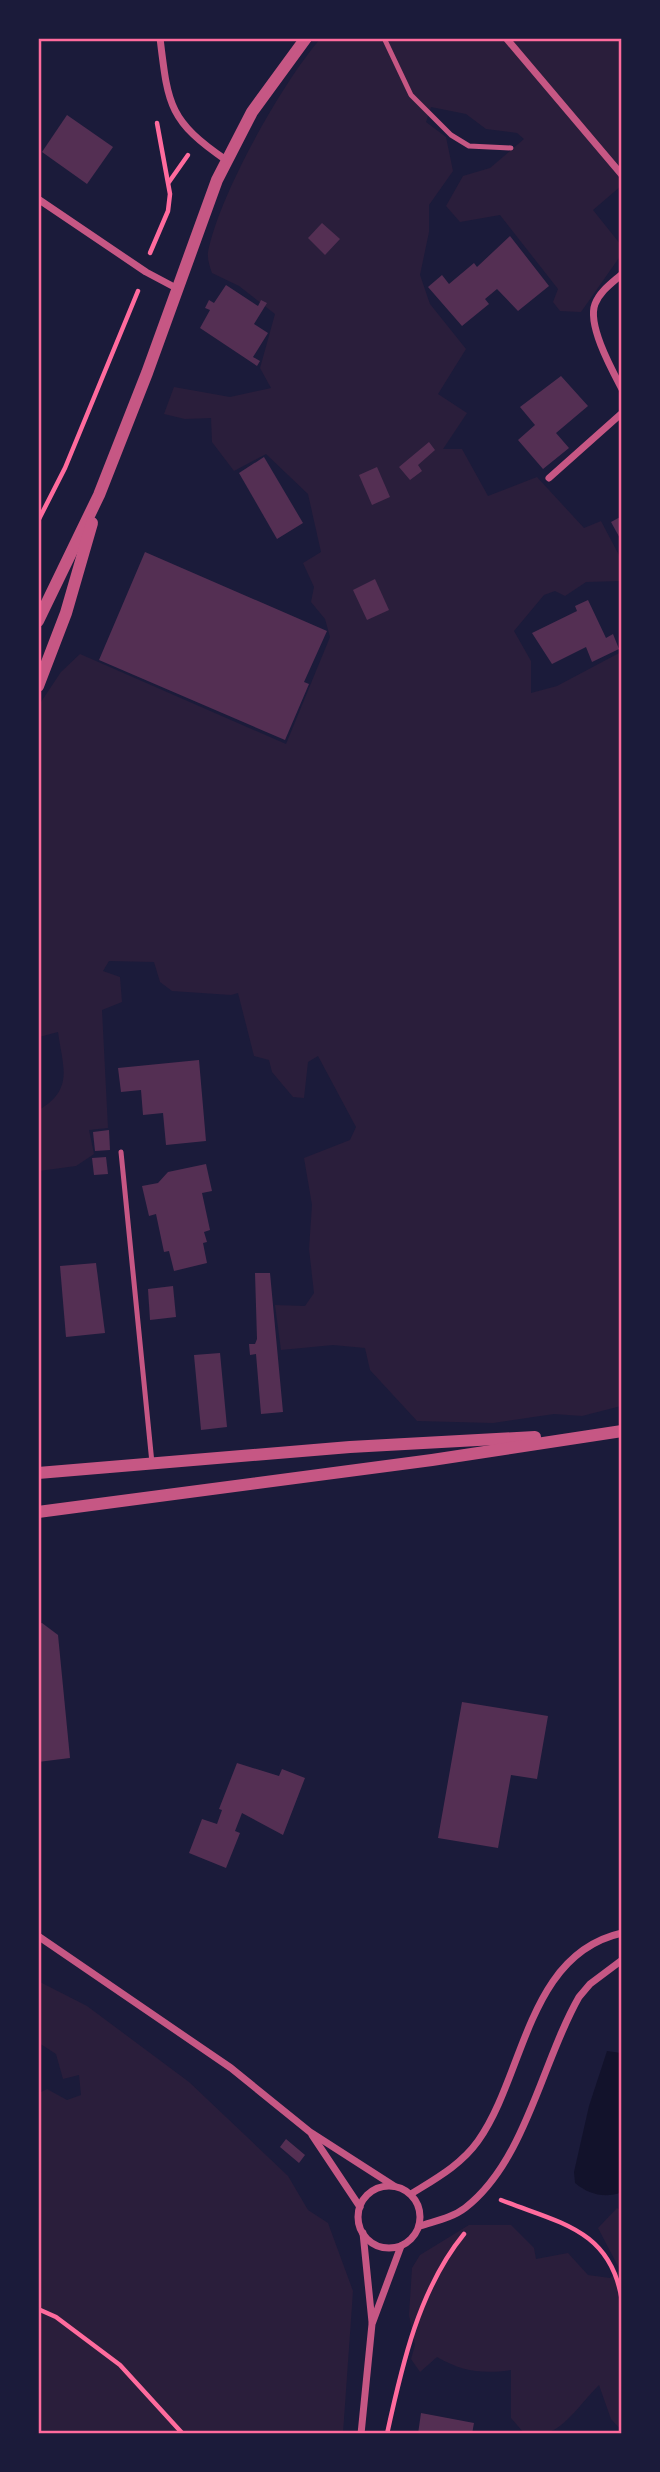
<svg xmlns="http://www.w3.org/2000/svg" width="660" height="2472" font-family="'Exo 2',sans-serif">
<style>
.green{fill:#2a1e3b}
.water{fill:#12122b}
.building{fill:#542f53}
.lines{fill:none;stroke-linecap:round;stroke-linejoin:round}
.path{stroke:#ff6b9d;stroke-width:4.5}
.service{stroke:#c65784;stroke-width:5}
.minor{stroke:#c65784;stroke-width:7}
.tertiary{stroke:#c65784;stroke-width:12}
.neatline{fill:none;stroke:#ff6b9d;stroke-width:2.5}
</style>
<rect width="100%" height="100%" fill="#1b1b3a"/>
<!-- green -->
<g class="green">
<path d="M320,39h301v147l-28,24 28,35v10l-40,57 -21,-1 -7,-9 5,-13 -58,-74 -40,7 -14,-16 17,-30 27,-8 34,-29 -7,-6 -31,-4 -20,-15 -35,-7 -5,15 20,15 7,34 -24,34v27l-9,43 10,29 36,45 -28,45 29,19 -24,36h19l26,47 49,-19 47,51 17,-7 20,38v22l-35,1 -21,14 -10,-5 -11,4 -30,36 17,30v32l26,-7 64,-34v754l-39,10 -28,-2 -61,9 -76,-2 -47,-51 -5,-22 -32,-3 -52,5 -6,-45 30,1 9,-13 -5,-44 3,-44 -8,-47 46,-18 6,-13 -38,-71 -10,6 -4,36 -11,-1 -21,-25 -3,-12 -15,-4 -16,-63 -7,2 -59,-4 -12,-9 -6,-20 -45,-1 -6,10 17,6 2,25 -20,8 6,118 -19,2 5,24 -18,12 -37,5v-61c35,-21 24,-42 19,-78l-19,5v-332l22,-33 19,-18 206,90 44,-107 -5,-18 -14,-17 3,-15 -11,-24 18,-11 -13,-58 -42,-40 -32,17 -22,-29 -1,-24 -26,1 -21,-5 10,-27 56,10 41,-9 -11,-20 15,-54 -36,-28 -27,-13c-2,-6 -5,-14 -4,-21 12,-59 73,-167 112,-213z"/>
<path d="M38,1981l49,25 102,76 99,94 20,34 20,13 25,68 -10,142h-304v-340l8,-4 20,11 14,-5 -2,-20 -16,4 -7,-25 -17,-11z"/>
<path d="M617,2208l4,2v220l-10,-11 -12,-34c-14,13 -34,44 -53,48 -6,2 -15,0 -22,0l-13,-15v-48c-28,4 -48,2 -74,-13l-17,15 -9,-13 4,-14 -6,-30 3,-47 8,-13 49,-30h42l23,23 2,11 32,-6 20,22 22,3 10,-8 -22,-42z"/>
</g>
<!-- water -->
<path class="water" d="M607,2051l14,2 1,139c-17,7 -34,2 -47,-9l-1,-11 15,-66z"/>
<!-- building -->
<g class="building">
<path d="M67,115l46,32 -26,37 -45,-32z"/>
<path d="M322,223l18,16 -15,16 -17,-17z"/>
<path d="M510,236l39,50 -31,25 -21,-22 -12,10 4,5 -27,22 -34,-39 14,-12 7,9 25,-21 3,4z"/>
<path d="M226,285l32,21 3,-6 6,3 -13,21 14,9 -15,24 7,4 -3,5 -57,-38 10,-18 -5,-2 4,-8 5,3z"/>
<path d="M561,376l27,30 -32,27 13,15 -26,21 -25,-29 17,-15 -15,-18z"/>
<path d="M429,442l6,8 -17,15 4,6 -12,9 -11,-13z"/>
<path d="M264,457l39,66 -26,16 -38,-66z"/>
<path d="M377,467l13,30 -18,8 -13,-30z"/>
<path d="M622,516v26l-11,-20z"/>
<path d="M145,552l182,79 -23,51 5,2 -24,56 -186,-80z"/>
<path d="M375,579l14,31 -22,10 -14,-30z"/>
<path d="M588,600l18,38 7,-4 6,15 -27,13 -6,-15 -34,17 -20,-31 45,-22 -2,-5z"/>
<path d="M199,1060l7,81 -40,4 -3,-32 -20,2 -2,-25 -20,2 -3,-24z"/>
<path d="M109,1130l1,20 -15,1 -2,-19z"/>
<path d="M106,1157l2,17 -14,1 -2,-17z"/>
<path d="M206,1164l6,27 -10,2 8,37 -6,2 3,10 -4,1 4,20 -33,8 -5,-20 -5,1 -8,-38 -7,2 -7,-30 16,-3 10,-11z"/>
<path d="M96,1263l9,70 -39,4 -6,-71z"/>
<path d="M255,1273h15l13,139 -22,2 -5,-60 -6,1 -1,-11h6l2,-5z"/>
<path d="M173,1286l3,31 -26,3 -2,-31z"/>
<path d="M220,1353l7,74 -26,3 -7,-75z"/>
<path d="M42,1623l16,12 12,123 -32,4v-138z"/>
<path d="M462,1702l86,14 -11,63 -26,-4 -13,73 -60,-10z"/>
<path d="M237,1763l42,13 3,-7 23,9 -22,57 -41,-22 -7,18 5,2 -14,35 -37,-15 13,-34 15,5 5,-14 -3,-1z"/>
<path d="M286,2139l19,16 -6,8 -19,-16z"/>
<path d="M421,2413l53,10 -2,11h-54z"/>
</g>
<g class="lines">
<!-- path -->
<g class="path">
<path d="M169,182l19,-27"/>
<path d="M150,253l18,-42 2,-17 -13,-71"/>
<path d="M38,521l27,-53 73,-177"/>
<path d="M501,2200c58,23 110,29 121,101"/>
<path d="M38,2309l18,8 64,48 63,69"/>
<path d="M387,2434c15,-69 32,-145 77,-200"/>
</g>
<!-- service -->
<g class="service">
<path d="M384,38l27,57 40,40 18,11 42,2"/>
<path d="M121,1152l31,311"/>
</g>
<!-- minor -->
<g class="minor">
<path d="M160,38c8,67 9,83 66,122"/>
<path d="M506,38l116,137"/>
<path d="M38,199l108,73 32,17"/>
<path d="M622,274c-10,9 -22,17 -27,30 -8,21 17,66 27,85"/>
<path d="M549,478l73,-65"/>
<path d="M38,1936l193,132 79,64 84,54"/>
<path d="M312,2135l48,72"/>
<circle cx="389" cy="2217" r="31"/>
<path d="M411,2194c24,-15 50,-29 67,-53 47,-66 49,-187 144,-208"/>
<path d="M420,2226c15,-5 32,-8 45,-18 61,-47 77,-147 114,-211l11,-13 32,-24"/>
<path d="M363,2233l9,89"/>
<path d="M361,2434l11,-110 29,-78"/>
</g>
<!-- tertiary -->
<g class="tertiary">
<path d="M38,621l61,-126 48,-122 70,-193 35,-68 54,-74"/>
<path d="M38,686l28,-73 26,-90"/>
<path d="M38,1473l312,-26 185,-10"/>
<path d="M38,1512l394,-52 190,-29"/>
</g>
</g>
<!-- border -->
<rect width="660" height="2472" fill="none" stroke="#1b1b3a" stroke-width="80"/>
<rect x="40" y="40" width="580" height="2392" class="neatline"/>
</svg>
